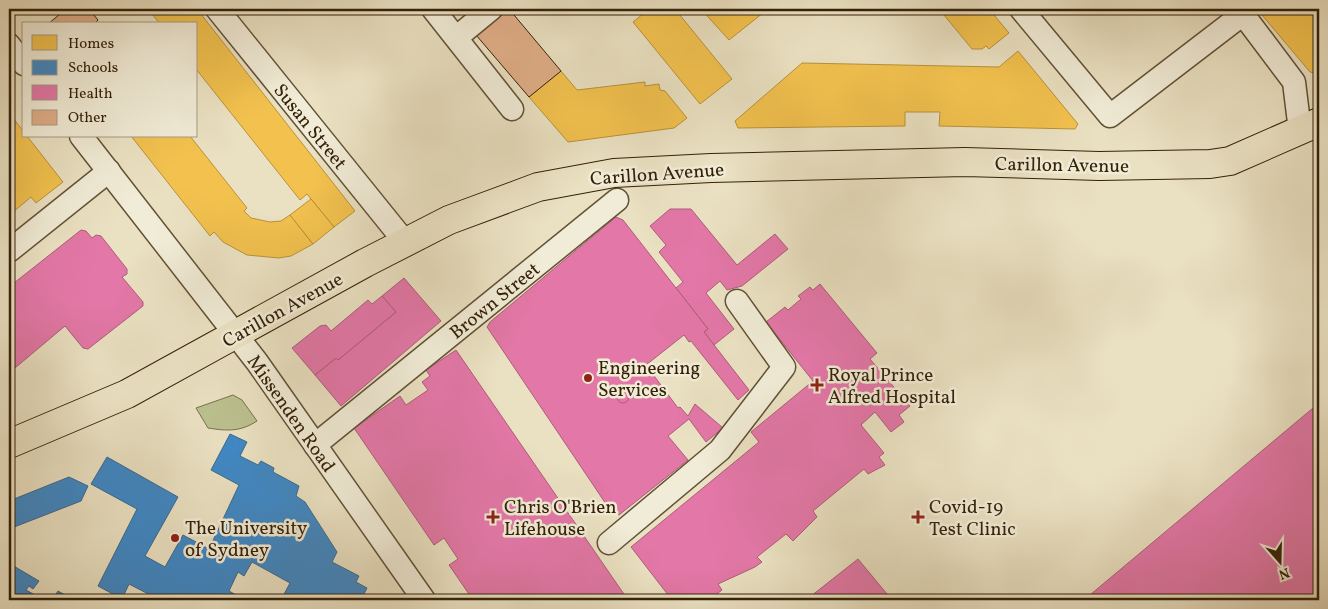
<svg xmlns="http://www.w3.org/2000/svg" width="1328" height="609" font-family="Vollkorn,serif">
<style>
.green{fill:#bcc18f;stroke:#78714c}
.homes{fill:#f2c14e;stroke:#b99139}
.schools{fill:#3f88c5;stroke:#3c698c}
.health{fill:#e377a8;stroke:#ae5d78}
.building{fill:#dfad87;stroke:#342108}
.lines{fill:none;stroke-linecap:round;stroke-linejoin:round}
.minor-casing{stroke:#625136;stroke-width:25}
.major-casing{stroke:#342108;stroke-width:30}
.minor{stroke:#f1ecd7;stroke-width:22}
.major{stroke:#eae1c2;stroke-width:28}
.poi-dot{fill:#8f2418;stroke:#f1ecd7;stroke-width:2}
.labels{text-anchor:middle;stroke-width:5;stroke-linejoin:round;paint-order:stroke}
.street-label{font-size:19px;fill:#342108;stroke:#f1ecd7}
.poi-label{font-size:19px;fill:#342108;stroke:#f1ecd7;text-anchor:start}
</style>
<rect width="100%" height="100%" fill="#eae1c2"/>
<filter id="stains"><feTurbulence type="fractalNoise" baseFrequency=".004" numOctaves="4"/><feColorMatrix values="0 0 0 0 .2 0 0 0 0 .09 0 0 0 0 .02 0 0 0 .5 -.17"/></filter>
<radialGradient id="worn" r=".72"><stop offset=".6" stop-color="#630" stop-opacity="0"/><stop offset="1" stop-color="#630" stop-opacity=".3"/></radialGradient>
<!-- green -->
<path class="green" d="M233,395l9,5 15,21c-17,11 -30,10 -49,7l-12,-20z"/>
<!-- homes -->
<g class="homes">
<path d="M148,9h49l158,202 -21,16 -27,-33 -7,6 -104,-131v-45h-36z"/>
<path d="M649,9h26l57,70 -32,25 -67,-82z"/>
<path d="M701,9h67l-39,31z"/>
<path d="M939,9h50l20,24 -20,16 -3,-3 -4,3h-10z"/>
<path d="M1257,9h62v65l-9,-2z"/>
<path d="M1018,51l60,73 -3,5 -136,-3 1,-14h-35v14l-167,2 -3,-7 67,-58 197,4z"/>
<path d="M561,71l16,19 68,-8v4l14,-2 1,6 5,1 22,27 -13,10 -106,14 -39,-45z"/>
<path d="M9,113l15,19v4h3l36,46 -27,21 -5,-6 -19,16 -3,-4z"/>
<path d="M131,136h59l57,72 -3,3 7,7 19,4 11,-1 9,-6 23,29 -22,12 -12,2 -32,-3 -24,-13 -9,-10 -4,4z"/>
<path d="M311,199l23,28 -21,17 -23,-29z"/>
</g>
<!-- schools -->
<g class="schools">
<path d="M230,434l17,8 -7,14 18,9 3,-4 13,7 -1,4 26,14 -3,10 9,6 32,50 -5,10 27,14 -3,6 11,6 -6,12h-80l9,-17 -38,-21 -8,14 -6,-4 -9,19 9,5 -1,4h-77l-31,-16 -7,15 -24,-13 39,-77 -46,-25 16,-27 71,40 -33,59 20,11 18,-32 26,14 30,-64 -28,-15z"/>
<path d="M69,477l19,9 -7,15 -72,28v-28z"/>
<path d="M12,565l27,16 -6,8 -4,-3 -3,4 18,10h-35v-29z"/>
<path d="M58,591l16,9h-22z"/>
</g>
<!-- health -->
<g class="health">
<path d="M670,209h21l46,56 38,-31 13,15 -46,37 -15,4 -7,-9 -14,12 28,36 -20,16 -10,-13 4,-3 -32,-41 7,-6 -24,-30 7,-7 -16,-19z"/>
<path d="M616,217l7,3 85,109 -4,3 45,58 -11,10 -47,-59 -2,1 -5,-7 -38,30 32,43 2,-1 8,9 7,-12 28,24 -17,14 -17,-23 -21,17 20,24 -69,55 -9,-5 -123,-183 3,-5z"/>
<path d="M81,230l5,1 6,7 4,-3 5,1 26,33v5l-5,3 21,25v4l-55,43 -5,-1 -18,-22 -56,47v-86z"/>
<path d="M404,278l37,43 -100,85 -26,-31 21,-17 2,2 58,-48 -14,-16z"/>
<path d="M820,284l57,69 -7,6 40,47 -11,9 5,7 -13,10 -16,-20 -14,13 23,28 -5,4 6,8 -17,9 -4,-5 -51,42 4,6 -24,24 -7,-7 -29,23 5,5 -7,5 -37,17 4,6 -13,10h-37l-41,-53 128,-105 -8,-10 62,-51 -47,-59 19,-15 3,3 13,-11 -3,-3 12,-9 3,3z"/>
<path d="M382,296l14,16 -58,48 -2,-2 -21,17 -23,-27 28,-22 6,-1 5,6 37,-31 4,4z"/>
<path d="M456,350l172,250h-155l-24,-35 9,-6 -14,-21 -10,7 -80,-117 46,-32 6,9 22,-15 -6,-8 8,-6 -4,-6z"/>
<circle cx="623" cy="397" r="6"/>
<path d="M1319,403v197h-235z"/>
<path d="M858,559l34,41h-86z"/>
</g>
<!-- building -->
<g class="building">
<path d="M66,9h23l9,11 -4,4h-46z"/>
<path d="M509,9l52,62 -32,26 -53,-62z"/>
</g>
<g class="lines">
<defs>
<g id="minor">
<path d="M217,9l188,233"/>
<path d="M433,9l79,100"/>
<path d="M1021,9l89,107 133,-102"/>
<path d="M1239,9l55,73 6,49"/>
<path d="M457,37l34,-28"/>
<path d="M9,45l15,19"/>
<path d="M81,136l176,226 167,238"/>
<path d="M9,251l100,-80"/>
<path d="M315,445l302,-245"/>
<path d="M609,543l111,-93 64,-83 -47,-66"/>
</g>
<path id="major" d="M9,444l118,-50 238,-131 84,-43 89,-33 76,-14 97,-5 254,-6 134,4 111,-2 20,-3 89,-39"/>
</defs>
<!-- minor casing -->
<use href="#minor" class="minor-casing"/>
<!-- major casing -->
<use href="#major" class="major-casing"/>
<!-- minor -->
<use href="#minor" class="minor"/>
<!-- major -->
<use href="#major" class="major"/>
</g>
<!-- markers -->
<g class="poi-dot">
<circle cx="588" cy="378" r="5"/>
<path d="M814.5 377.5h5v5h5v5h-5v5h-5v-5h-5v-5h5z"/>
<path d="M490.5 509.5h5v5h5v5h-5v5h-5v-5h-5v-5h5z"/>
<path d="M915.5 509.5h5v5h5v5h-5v5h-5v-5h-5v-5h5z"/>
<circle cx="175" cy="538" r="5"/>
</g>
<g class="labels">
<!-- street labels -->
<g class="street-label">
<text transform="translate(311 126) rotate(51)" y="7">Susan Street</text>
<text transform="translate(1062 164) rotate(1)" y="7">Carillon Avenue</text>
<text transform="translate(657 173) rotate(-4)" y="7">Carillon Avenue</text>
<text transform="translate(494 300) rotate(-39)" y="7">Brown Street</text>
<text transform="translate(282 309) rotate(-29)" y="7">Carillon Avenue</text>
<text transform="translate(292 413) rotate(55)" y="7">Missenden Road</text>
</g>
<!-- poi labels -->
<g class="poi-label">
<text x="598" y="374">Engineering<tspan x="598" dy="22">Services</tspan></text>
<text x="828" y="381">Royal Prince<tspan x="828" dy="22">Alfred Hospital</tspan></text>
<text x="504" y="513">Chris O'Brien<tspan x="504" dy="22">Lifehouse</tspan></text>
<text x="929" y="513">Covid-19<tspan x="929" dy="22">Test Clinic</tspan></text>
<text x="185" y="534">The University<tspan x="185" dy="22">of Sydney</tspan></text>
</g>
</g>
<!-- margin -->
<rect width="1328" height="609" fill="none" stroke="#eae1c2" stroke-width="30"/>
<rect x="10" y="10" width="1308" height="589" fill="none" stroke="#342108" stroke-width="2.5"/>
<rect x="15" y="15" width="1298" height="579" fill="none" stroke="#342108"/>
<!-- legend -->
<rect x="22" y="22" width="175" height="115" fill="#f1ecd7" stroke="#a59b84"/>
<rect x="32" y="35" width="25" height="15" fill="#f2c14e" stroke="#a59b84"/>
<text x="68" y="48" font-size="15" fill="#342108">Homes</text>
<rect x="32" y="60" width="25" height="15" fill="#3f88c5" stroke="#a59b84"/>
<text x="68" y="72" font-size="15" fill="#342108">Schools</text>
<rect x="32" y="85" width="25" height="15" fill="#e377a8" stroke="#a59b84"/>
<text x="68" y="98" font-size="15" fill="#342108">Health</text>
<rect x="32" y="110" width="25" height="15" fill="#dfad87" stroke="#a59b84"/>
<text x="68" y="122" font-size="15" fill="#342108">Other</text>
<!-- north arrow -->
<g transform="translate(1280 562) rotate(160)" stroke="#f1ecd7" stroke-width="4" paint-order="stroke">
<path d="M0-4L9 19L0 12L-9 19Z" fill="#342108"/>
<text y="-8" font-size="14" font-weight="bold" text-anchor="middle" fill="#342108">N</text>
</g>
<rect width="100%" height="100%" filter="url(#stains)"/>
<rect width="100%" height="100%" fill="url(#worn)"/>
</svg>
